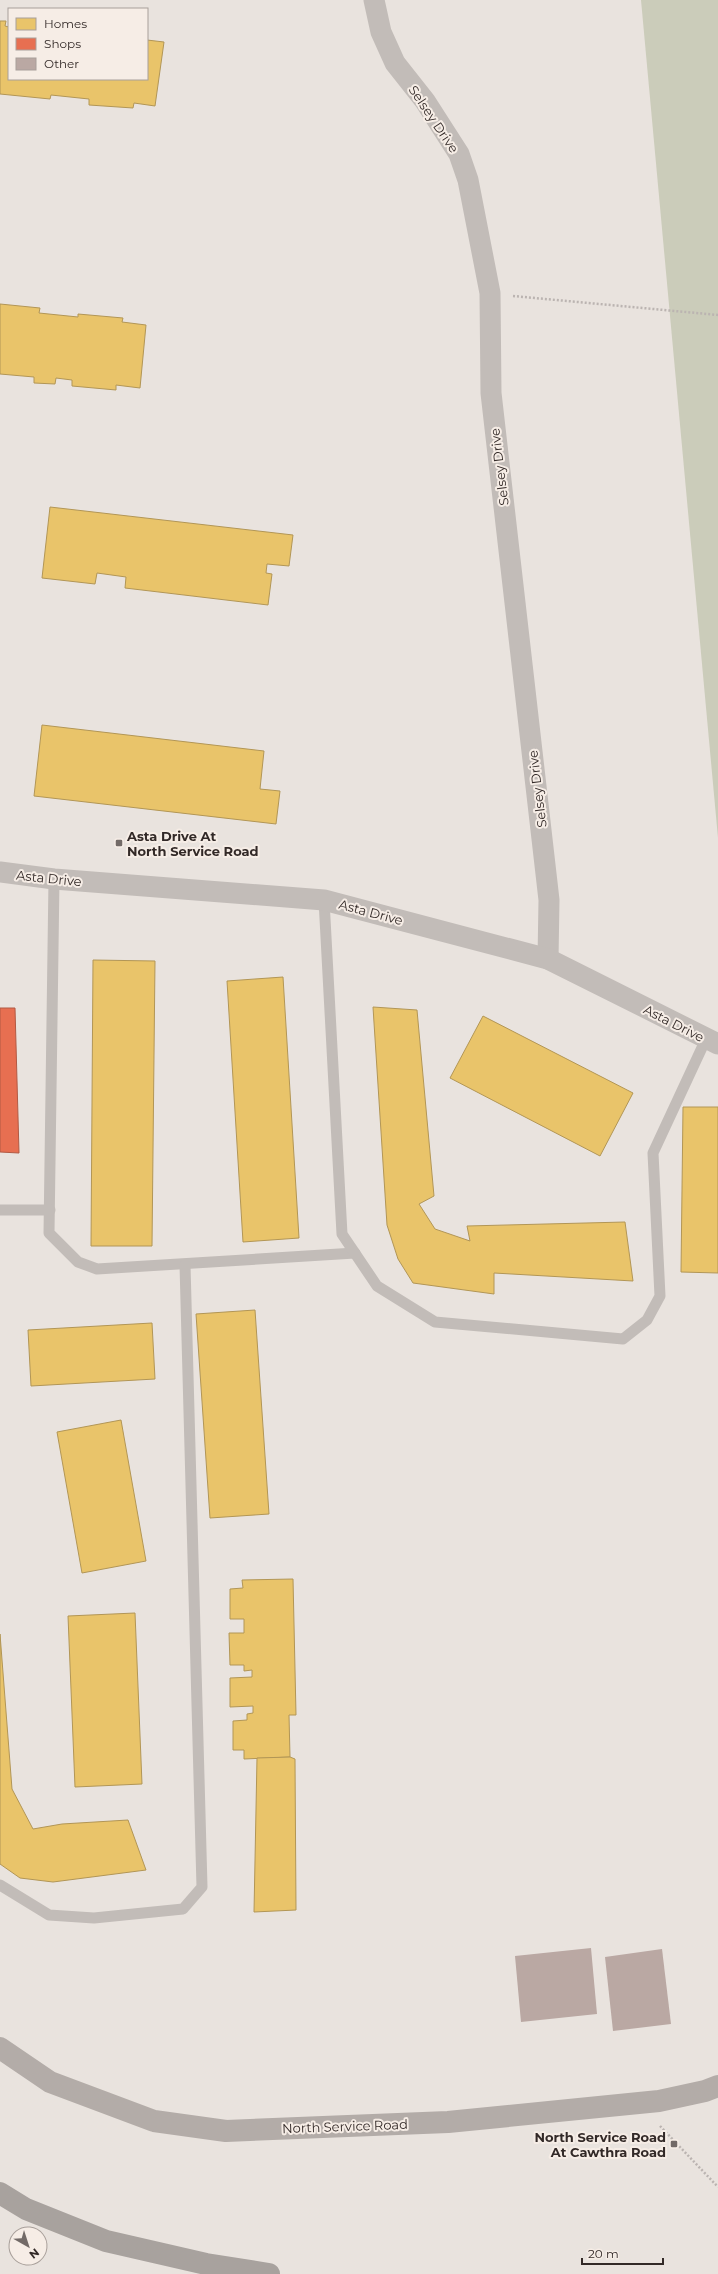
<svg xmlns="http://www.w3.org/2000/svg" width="718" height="2274" font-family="Montserrat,sans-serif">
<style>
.green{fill:#cbccba}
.homes{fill:#e9c46a;stroke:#b29656}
.shops{fill:#e76f51;stroke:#b15a44}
.building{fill:#baa8a3}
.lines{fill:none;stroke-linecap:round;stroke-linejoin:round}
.path{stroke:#bbb4b1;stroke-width:2.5;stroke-dasharray:2 2;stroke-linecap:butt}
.lane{stroke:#c2bcb8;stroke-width:11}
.street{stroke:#c2bcb8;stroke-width:21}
.secondary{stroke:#b3aca8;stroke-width:22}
.highway{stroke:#a8a29e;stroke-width:22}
.poi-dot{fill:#726a67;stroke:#f6ede6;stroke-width:1.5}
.labels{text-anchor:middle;stroke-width:4;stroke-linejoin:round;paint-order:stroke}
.street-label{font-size:13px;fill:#322927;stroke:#f6ede6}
.poi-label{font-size:13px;font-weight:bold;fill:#322927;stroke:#f6ede6;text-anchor:start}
</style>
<rect width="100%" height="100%" fill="#e9e3de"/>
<!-- green -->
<path class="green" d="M641,0h77v838z"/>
<!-- homes -->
<g class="homes">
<path d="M0,21h6l-1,5 4,1v52h138v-39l17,2 -9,64 -21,-3 -1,5 -44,-3v-6l-38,-4 -1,4 -50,-5z"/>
<path d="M0,304l40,4 -1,5 39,4v-3l45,4 -1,4 24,3 -6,63 -24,-3v5l-44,-4v-6l-16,-2 -1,6 -21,-1v-6l-34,-3z"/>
<path d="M50,507l243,28 -4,31 -22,-2 -1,9 6,1 -4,31 -143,-17 1,-11 -29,-4 -2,11 -53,-6z"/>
<path d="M42,725l222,26 -4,38 20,2 -4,33 -242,-28z"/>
<path d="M93,960l62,1 -3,285h-61z"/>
<path d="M283,977l16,261 -56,4 -16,-261z"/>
<path d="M373,1007l44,3 17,186 -15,8 16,25 35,12 -3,-15 158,-4 8,59 -139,-8v21l-81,-11 -15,-24 -11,-34z"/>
<path d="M483,1016l150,77 -33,63 -150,-78z"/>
<path d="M683,1107h35v166l-37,-1z"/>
<path d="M255,1310l14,204 -59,4 -14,-204z"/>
<path d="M152,1323l3,56 -124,7 -3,-56z"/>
<path d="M121,1420l25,141 -64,12 -25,-141z"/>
<path d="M293,1579l3,136h-7l1,42 -46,2v-9h-11v-29l14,-1v-6l6,-1v-7l-23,1v-29l22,-1v-7l-8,1v-6h-14l-1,-32h15v-14h-14v-30l13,-1 -1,-8z"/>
<path d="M135,1613l7,171 -67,3 -7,-171z"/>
<path d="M0,1634l12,155 21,40 29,-5 66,-4 18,50 -93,12 -33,-4 -20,-14z"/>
<path d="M290,1757l5,2 1,151 -42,2 3,-154z"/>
</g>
<!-- shops -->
<path class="shops" d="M0,1008h15l4,145 -19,-1z"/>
<!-- building -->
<g class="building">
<path d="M591,1948l6,66 -76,8 -6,-66z"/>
<path d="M662,1949l9,75 -58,7 -8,-74z"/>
</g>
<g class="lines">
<!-- path -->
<g class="path">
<path d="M513,296l205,19"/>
<path d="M660,2126l58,61"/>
</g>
<!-- lane -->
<g class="lane">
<path d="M54,879l-5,354 29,29 19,7 258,-16"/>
<path d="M324,900l18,334 35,52 58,36 188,17 24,-19 13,-24 -7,-143 53,-114"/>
<path d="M0,1210h50"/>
<path d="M0,1885l49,30 45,3 89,-9 19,-22 -17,-622"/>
</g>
<!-- street -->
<g class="street">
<path d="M374,0l7,32 14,31 30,38 34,53 9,26 22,113 1,100 58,507 -1,59"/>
<path d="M0,872l54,7 270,21 224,59 170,85"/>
</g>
<!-- secondary -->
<path class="secondary" d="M0,2048l50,34 104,39 72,10 222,-9 211,-21 46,-10 13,-5"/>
<!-- highway -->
<path class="highway" d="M0,2193l26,16 80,32 100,23 63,10"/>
</g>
<!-- markers -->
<g class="poi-dot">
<rect x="115" y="839" width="8" height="8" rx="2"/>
<rect x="670" y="2140" width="8" height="8" rx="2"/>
</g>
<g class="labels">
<!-- street labels -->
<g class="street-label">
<text transform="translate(434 119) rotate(56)" y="5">Selsey Drive</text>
<text transform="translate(499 467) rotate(-97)" y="5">Selsey Drive</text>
<text transform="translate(537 789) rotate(-97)" y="5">Selsey Drive</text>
<text transform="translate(49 878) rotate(6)" y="5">Asta Drive</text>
<text transform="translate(371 912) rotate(15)" y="5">Asta Drive</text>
<text transform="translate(674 1023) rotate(27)" y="5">Asta Drive</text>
<text transform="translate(345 2126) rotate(-2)" y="5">North Service Road</text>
</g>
<!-- poi labels -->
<g class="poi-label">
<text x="127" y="841">Asta Drive At<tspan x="127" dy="15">North Service Road</tspan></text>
<text x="666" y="2142" text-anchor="end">North Service Road<tspan x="666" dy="15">At Cawthra Road</tspan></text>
</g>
</g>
<!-- legend -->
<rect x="8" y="8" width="140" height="72" fill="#f6ede6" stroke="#a89f9a"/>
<rect x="16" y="18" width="20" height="12" fill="#e9c46a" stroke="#a89f9a"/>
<text x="44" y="28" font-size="12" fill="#322927">Homes</text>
<rect x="16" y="38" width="20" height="12" fill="#e76f51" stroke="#a89f9a"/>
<text x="44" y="48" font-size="12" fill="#322927">Shops</text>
<rect x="16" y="58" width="20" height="12" fill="#baa8a3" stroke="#a89f9a"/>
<text x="44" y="68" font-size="12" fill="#322927">Other</text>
<!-- north arrow -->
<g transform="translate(28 2246) rotate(141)"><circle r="19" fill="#f6ede6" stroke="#a89f9a"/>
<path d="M0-3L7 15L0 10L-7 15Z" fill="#726a67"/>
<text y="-6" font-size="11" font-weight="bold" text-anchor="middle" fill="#322927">N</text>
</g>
<!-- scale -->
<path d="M582 2258v6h81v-6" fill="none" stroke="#322927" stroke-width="2"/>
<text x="588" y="2258" font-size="12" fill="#322927" stroke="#f6ede6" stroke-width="3" paint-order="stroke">20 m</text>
</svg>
